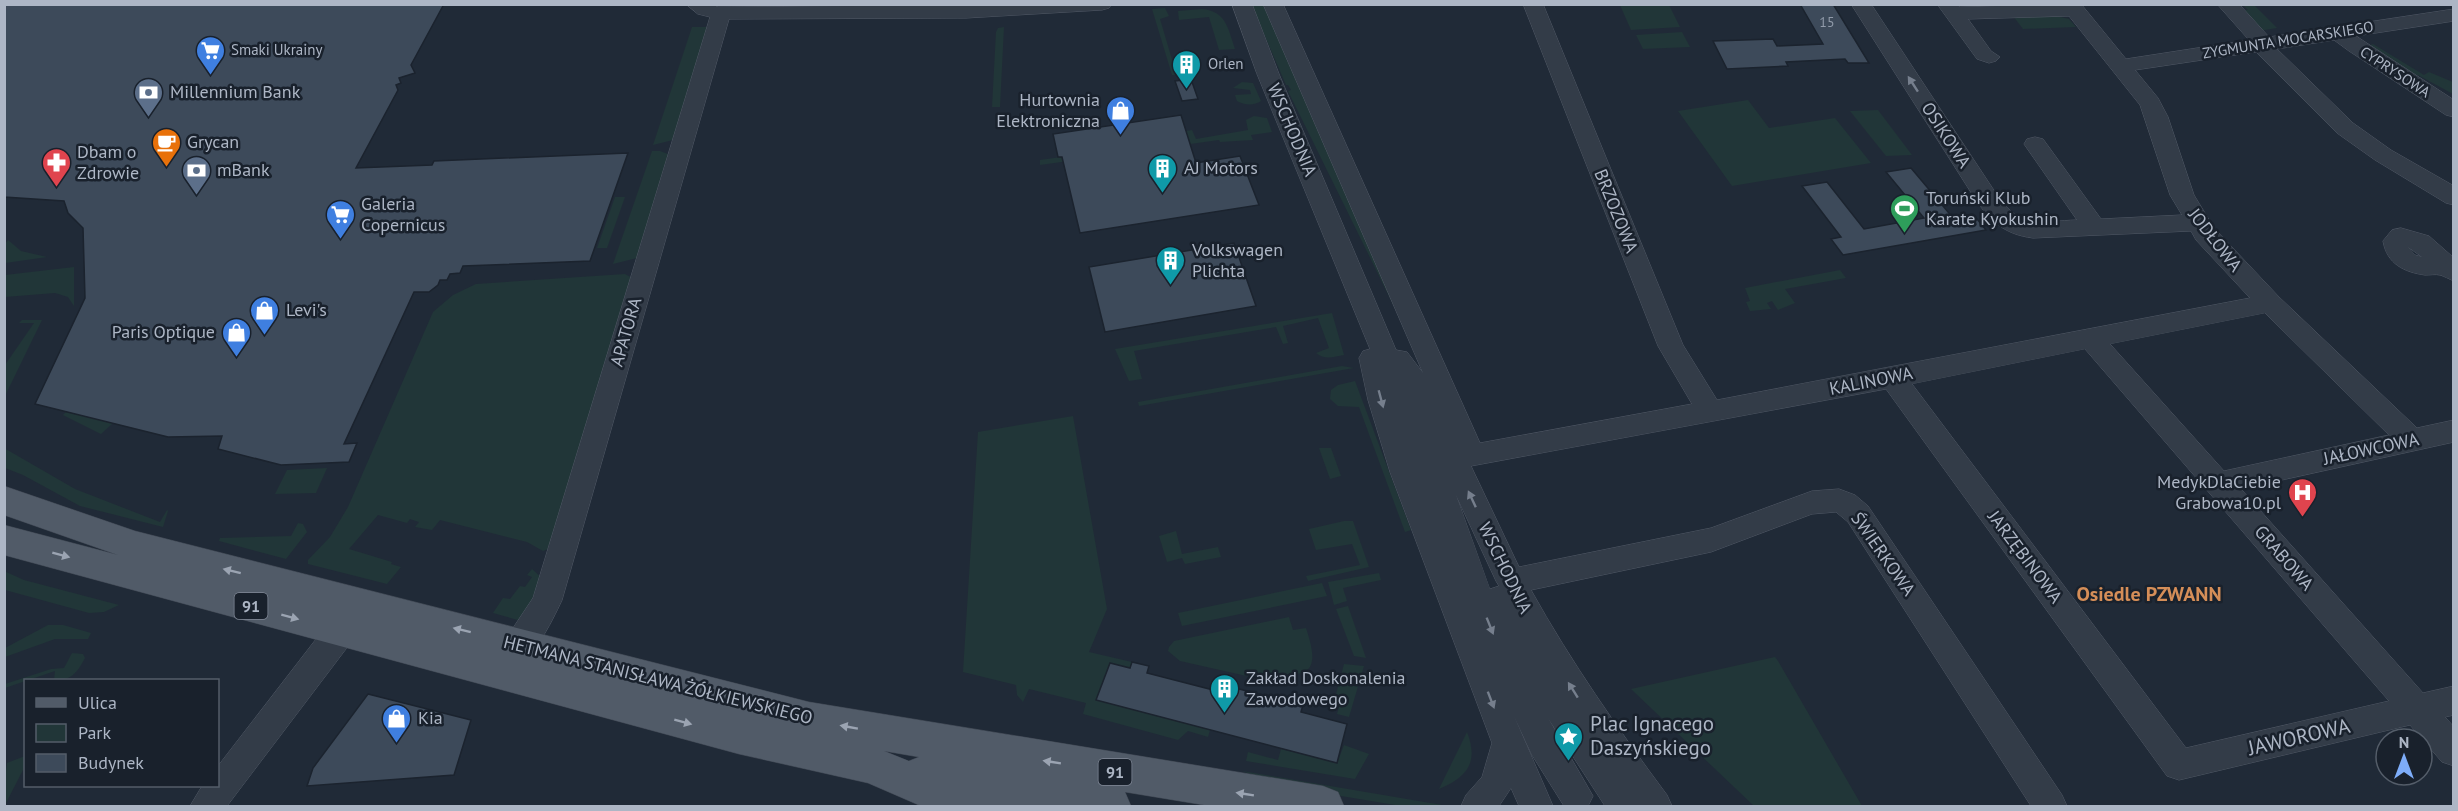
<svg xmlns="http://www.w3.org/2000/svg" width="2458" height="811" font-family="'PT Sans',sans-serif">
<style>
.green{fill:#213638}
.building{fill:#3d4a5a;stroke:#1b232e;stroke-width:1.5}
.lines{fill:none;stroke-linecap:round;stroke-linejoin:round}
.minor-casing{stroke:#515966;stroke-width:1}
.major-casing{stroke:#3d4551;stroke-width:1}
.minor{fill:#333c48;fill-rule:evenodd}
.major{fill:#515b68;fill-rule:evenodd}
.oneway{fill:#767f8d}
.oneway2{fill:#9ba4b2}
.labels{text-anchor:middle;stroke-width:5;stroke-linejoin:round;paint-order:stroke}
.far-number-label{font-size:14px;fill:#919baa}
.far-street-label{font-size:15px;fill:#adb6c5;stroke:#19212c}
.far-poi-label{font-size:15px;fill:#adb6c5;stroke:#19212c;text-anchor:start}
.shield{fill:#19212c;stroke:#818997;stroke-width:1.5}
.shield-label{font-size:16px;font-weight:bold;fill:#adb6c5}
.poi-label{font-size:18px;fill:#adb6c5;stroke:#19212c;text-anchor:start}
.street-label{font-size:18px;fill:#adb6c5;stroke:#19212c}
.neighbourhood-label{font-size:20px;font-weight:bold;fill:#d58e58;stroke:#19212c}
.near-poi-label{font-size:21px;fill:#adb6c5;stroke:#19212c;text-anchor:start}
.near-street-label{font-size:21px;fill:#adb6c5;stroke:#19212c}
</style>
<rect width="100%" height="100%" fill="#202a37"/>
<!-- green -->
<g class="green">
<path d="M1251,4l15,1 177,401 -155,-315 3,-1 -3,-5h-2z"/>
<path d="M1620,5h49l11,22 -49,3z"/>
<path d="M2243,5h11l23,23 -18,3 -20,-20 9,-1z"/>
<path d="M1165,8l4,8 -9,3 16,54 10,2h-14l-20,-66z"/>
<path d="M1202,9c24,2 26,19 33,40l-16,1 -10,-33 -30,3 -1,-9z"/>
<path d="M2051,15l18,4 7,8 -53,2 -10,-13z"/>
<path d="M692,27h18l-37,113 -20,5z"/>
<path d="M1004,27l-4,80h-8l4,-75 2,-4z"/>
<path d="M1682,32l8,15 -47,2 -7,-14z"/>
<path d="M2373,44l51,31 5,-3 24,10v12l-35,-19 -10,2v-7l-23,-15 -22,-7z"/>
<path d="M1242,82l11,1 8,18c-7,5 -17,4 -24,0l-2,-6 16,-1 -1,-4 -17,-2z"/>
<path d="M1748,100l21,28 66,-10 36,45 -139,23 -54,-75z"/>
<path d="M1878,110l34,45 -26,1 -36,-45z"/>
<path d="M1254,116l13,2 5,14 -21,3 2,5 -33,2 -1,-2 -179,25v-5l148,-21 -2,-8 6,-1 4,9 52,-9 -2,-10z"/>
<path d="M652,151h8l8,3 -31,104 -24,6z"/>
<path d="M615,197h10l-18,51h-10z"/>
<path d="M8,240l13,11 26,6 -42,6v-19z"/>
<path d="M74,267v39l-6,-9 -13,-4 -50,4v-22z"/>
<path d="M1840,270l6,8 -61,11 10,14 -17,7 -6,-9 -5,2 4,6 -21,2 -4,-9 4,-1 -5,-13z"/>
<path d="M625,274l7,4 -79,268 -5,-1v4l-5,2 -16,-9 -87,-22 -8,10 -17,-3 4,-5 -9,-3 -3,4 -29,-8 -29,34 43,13 -1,2 10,3 -14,17 -79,-20v-4l22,-23 18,-30 85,-195 20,-17 23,-11z"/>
<path d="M1332,313l12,42c-10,2 -20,5 -28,-2l13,-5 -11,-30 -35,8 5,17 -5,1 -7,-17 -142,24 8,28 -13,2 -14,-32z"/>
<path d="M22,320h20l-37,76v-31l29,-42h-15z"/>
<path d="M1342,366l12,2 -215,38 -1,-4z"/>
<path d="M1355,381l56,149 -6,2 -46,-125 -21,-1 -8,-7 1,-9 7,-5z"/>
<path d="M66,412l47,11 -12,11 -38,-19z"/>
<path d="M1073,416l34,193 -18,43 43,10 -2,6 -20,-5 -14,37 114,30 -2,7 -20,-6 -10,9 -95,-26 3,-11 -57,-14 -6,13 -6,-7 -1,-10 -53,-13 15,-240z"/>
<path d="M4,448l71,41 85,33 7,-12 1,1 -5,16 -83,-21 -57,-31 -18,-7z"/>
<path d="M1319,448h12l10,28 -11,3z"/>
<path d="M327,468l-11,25 -41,1 12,-24z"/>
<path d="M1344,521h9l16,46 -61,14 -2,-5 54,-11 -8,-21 -36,6 -7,-21z"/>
<path d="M298,523l5,1 4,8 -21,27 -67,-18 1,-3 71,-2z"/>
<path d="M1176,531l6,23 36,-7 3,10 -36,7 -3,-6 -15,4 -8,-26z"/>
<path d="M532,569l11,10 -22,42 -28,-8 10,-15 7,1 10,-13 5,1 7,-10 -5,-2z"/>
<path d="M4,571l20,9 95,25 -15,7 -15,1 -84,-23z"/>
<path d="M1379,573l2,7 -38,8 4,13 -13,4 -6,-23z"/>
<path d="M1322,583l5,13 -145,30 -4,-13z"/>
<path d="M1348,606l18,52 -12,-2 -18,-47z"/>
<path d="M1289,617l4,13 13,-2c6,19 16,48 -16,46l-3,11 -107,-24 -12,-10 1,-4 5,-6z"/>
<path d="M48,625h15l28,8 -3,6h-33l-50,18v-9z"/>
<path d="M72,653l11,1 2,4c-8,15 -14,23 -31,22l1,-9 -50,17v-4l46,-15 13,-1z"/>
<path d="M1775,657l3,4 84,145h-108l-123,-117z"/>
<path d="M1344,664l20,2 -15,51 -12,-3 4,-14 -6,-2z"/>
<path d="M1467,732c12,31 0,45 -28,57z"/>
<path d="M1344,745l25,9 -14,25 -109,-18 2,-9 30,8 3,-11 56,14z"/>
<path d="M25,756v10l-20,39v-27l2,-15z"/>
<path d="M1242,771l206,35h-47l-108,-18z"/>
</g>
<!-- building -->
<g class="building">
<path d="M4,4h440l-33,61 4,8 -16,5 2,5 -5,2 2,5 -42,78 76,-3 2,-4 194,-8 -38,108 -127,5 -3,7 -10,1 -3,6h-7l-2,5 -9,7h-15l-70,152 13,-1 -8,19 -68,3 -63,-16 4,-13 -54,1 -133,-33 50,-106 -2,-70 -15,-15 -4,-12 -60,-4z"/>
<path d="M1800,4h33l36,59h-21l-3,-4 -59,3 2,4 -61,3 -14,-28 60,-2 4,7 46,-2z"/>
<path d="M1191,79l7,20 -16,2 -7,-20z"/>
<path d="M1181,115l15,48 44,-7 19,49 -179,28 -18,-76h-4l-5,-23z"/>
<path d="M1911,168l42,50 20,-4 13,16 -143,25 -12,-16 10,-2 -39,-51 25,-4 37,47 60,-11 -38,-46z"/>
<path d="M1234,243l22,63 -151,26 -16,-65z"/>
<path d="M1132,662l17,4 -2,7 78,20 2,-7 76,19 -2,7 46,12 -10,39 -241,-63 14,-37 20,5z"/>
<path d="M368,694l103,26 -17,55 -147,11 6,-18z"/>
</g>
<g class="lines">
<defs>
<g id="minor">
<path d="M686,4h24l8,3 394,-3 -3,4 -7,2 -136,8 -237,1 -167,581c-10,22 -33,67 -55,75l-11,-4 -5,-10 42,-63 177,-581 -12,-3z"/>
<path d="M1232,4h20l27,70 117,276 11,2 16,21 -160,-369h20l197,439 212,-39 -34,-58 -135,-342h20l140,341 34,55 533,-102 -54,-58 -5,-9 -158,7c-31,-4 -45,-19 -61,-44l-121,-190h20l128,194c24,32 42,23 78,22l-53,-76 3,-5 8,-2 8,2 58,80 81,-4 -12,-20 -30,-90 -71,-89 -101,3 23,32 9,6 -4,4 -7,2 -12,-4 -40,-55h21l1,3 122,-3 45,55 123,-19 -32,-36h22l30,33 185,-28v12l-98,15 98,64v17l-8,-2 -97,-64 -15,-11 -57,9 76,74 38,27 63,36v19l-8,-2 -71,-43 -38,-27 -81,-81 -121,18 23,28 10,19 26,78 20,33 65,69 138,131 37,-8v22l-213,47 182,204 31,-7v29l-9,2 9,10v39l-12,-4 -32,-37 -231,55 -12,-4 -281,-387 -415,77 48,101 192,-39 101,-37 27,-2 16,6 13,11 194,289 5,11h-36l-183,-284 -12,-10 -24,2 -101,38 -180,38c40,72 87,139 136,205l5,11h-67l-57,-88 45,78 -5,10h-24l-32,-51 -18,-39 39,90h-34l-8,-18 -12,18h-38l5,-11 16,-18 10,-34 -102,-271 -22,-72 -9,-42 4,-7 7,-2 -113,-275zM2265,313l124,122 -165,36 -114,-127zM2085,349l304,352 -203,47 -274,-364zM1456,495l40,86 3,5 -9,3z"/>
<path d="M2401,228l28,8 25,22v23c-5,-2 -10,-5 -14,-6 -4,-1 -10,0 -15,0 -21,-3 -38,-11 -42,-34l9,-11zM2408,247l14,10 -7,-2z"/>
<path d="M341,618l11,3 4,10 -4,10 -125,165h-37l12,-20h16v-20l112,-145z"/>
</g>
<path id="major" d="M4,486l131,45 674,171 514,84 15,6 6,14h-134l-85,-14 6,14h-210l-53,-23 -129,-29 -735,-199v-30l114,30 -114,-40zM884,751l35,6 -10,4z"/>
</defs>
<!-- minor casing -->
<use href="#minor" class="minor-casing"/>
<!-- major casing -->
<use href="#major" class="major-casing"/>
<!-- minor -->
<use href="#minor" class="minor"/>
<!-- major -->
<use href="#major" class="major"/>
</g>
<!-- one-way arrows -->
<defs><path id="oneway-solid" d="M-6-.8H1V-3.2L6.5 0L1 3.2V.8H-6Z" transform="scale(1.5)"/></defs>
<g class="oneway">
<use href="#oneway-solid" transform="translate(1913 84) rotate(-123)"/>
<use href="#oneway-solid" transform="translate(1381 399) rotate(75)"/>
<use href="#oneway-solid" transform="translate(1472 499) rotate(-115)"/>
<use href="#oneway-solid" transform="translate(1490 626) rotate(68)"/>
<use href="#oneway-solid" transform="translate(1573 690) rotate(-122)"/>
<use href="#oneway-solid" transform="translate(1491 700) rotate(69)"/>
</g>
<g class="oneway2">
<use href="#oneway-solid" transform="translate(61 555) rotate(15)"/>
<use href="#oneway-solid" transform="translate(232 571) rotate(-166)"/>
<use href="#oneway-solid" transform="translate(290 617) rotate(15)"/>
<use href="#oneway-solid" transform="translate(462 630) rotate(-166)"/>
<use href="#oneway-solid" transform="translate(683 722) rotate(15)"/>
<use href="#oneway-solid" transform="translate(849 727) rotate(-170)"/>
<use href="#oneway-solid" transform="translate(1052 762) rotate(-171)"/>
<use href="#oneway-solid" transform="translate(1245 794) rotate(-171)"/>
</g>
<!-- icons -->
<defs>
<symbol id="supermarket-pin" viewBox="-11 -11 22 30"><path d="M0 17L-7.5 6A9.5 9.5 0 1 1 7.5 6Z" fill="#3f7fe0" stroke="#19212c"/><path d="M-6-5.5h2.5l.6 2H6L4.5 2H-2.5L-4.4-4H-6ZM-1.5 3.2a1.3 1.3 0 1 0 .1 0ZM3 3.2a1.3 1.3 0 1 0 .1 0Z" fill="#fff"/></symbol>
<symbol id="building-pin" viewBox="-11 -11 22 30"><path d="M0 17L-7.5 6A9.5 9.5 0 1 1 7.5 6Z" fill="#0f9aa8" stroke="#19212c"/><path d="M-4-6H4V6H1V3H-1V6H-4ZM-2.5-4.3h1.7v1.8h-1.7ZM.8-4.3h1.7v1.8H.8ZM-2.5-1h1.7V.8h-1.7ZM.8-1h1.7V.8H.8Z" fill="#fff"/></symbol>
<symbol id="bank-pin" viewBox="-11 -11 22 30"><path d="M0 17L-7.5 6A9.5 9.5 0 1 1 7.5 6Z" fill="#5c6f8a" stroke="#19212c"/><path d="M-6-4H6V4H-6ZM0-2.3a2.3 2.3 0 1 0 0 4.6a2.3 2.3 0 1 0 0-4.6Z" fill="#fff"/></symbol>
<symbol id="shop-pin" viewBox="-11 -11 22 30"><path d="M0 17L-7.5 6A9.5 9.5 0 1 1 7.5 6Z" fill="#3f7fe0" stroke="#19212c"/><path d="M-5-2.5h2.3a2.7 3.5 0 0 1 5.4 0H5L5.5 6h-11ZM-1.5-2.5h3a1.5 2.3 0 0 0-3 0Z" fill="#fff"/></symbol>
<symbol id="cafe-pin" viewBox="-11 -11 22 30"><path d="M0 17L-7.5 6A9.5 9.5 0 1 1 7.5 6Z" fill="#e8710a" stroke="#19212c"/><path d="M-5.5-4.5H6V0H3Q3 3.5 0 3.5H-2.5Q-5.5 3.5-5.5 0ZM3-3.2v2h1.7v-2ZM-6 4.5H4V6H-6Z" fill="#fff"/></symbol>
<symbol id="pharmacy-pin" viewBox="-11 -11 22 30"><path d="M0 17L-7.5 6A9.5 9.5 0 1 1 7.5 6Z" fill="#e0444e" stroke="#19212c"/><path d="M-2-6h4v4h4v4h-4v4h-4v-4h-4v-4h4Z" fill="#fff"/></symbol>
<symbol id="stadium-pin" viewBox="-11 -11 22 30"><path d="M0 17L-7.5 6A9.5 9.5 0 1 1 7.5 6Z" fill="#2e9e5b" stroke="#19212c"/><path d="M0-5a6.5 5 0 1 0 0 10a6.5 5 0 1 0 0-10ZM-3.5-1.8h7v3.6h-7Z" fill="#fff"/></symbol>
<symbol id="hospital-pin" viewBox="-11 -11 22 30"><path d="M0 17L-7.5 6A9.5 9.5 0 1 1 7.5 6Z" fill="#e0444e" stroke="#19212c"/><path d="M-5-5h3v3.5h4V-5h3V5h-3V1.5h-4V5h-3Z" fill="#fff"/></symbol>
<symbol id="sight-pin" viewBox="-11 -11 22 30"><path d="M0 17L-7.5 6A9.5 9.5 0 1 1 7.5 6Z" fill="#0f9aa8" stroke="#19212c"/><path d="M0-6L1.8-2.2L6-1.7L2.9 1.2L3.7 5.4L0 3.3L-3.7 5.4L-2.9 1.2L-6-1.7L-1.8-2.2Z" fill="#fff"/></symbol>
</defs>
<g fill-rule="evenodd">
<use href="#supermarket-pin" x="194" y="34" width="33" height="45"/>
<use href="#building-pin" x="1170" y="48" width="33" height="45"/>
<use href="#bank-pin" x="132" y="76" width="33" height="45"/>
<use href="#shop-pin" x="1104" y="94" width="33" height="45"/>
<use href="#cafe-pin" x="150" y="126" width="33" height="45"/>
<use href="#pharmacy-pin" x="40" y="146" width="33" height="45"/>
<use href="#building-pin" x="1146" y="152" width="33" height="45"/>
<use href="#bank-pin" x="180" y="154" width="33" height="45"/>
<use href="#stadium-pin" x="1888" y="192" width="33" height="45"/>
<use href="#supermarket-pin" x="324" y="198" width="33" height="45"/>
<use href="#building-pin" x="1154" y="244" width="33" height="45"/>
<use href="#shop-pin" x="248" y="294" width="33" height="45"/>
<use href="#shop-pin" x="220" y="316" width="33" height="45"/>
<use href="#hospital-pin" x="2286" y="476" width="33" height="45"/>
<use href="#building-pin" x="1208" y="672" width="33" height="45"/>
<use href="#shop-pin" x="380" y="702" width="33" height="45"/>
<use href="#sight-pin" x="1552" y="720" width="33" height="45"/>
</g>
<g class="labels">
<!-- far-number labels -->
<g class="far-number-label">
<text x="1827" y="27">15</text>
</g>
<!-- far-street labels -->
<g class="far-street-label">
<text transform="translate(2288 40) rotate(-9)" y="5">ZYGMUNTA MOCARSKIEGO</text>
<text transform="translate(2395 72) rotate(33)" y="5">CYPRYSOWA</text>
</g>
<!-- far-poi labels -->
<g class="far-poi-label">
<text x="231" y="55">Smaki Ukrainy</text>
<text x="1208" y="69">Orlen</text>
</g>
<!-- shield labels -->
<g class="shield">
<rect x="234.5" y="593" width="33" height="26" rx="4.5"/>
<rect x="1098.5" y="759" width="33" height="26" rx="4.5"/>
</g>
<g class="shield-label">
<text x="251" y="612">91</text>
<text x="1115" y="778">91</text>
</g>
<!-- poi labels -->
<g class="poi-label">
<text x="170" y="98">Millennium Bank</text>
<text x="1100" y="106" text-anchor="end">Hurtownia<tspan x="1100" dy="21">Elektroniczna</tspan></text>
<text x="187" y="148">Grycan</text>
<text x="77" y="158">Dbam o<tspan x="77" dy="21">Zdrowie</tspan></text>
<text x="1184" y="174">AJ Motors</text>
<text x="217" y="176">mBank</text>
<text x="1926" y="204">Toruński Klub<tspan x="1926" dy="21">Karate Kyokushin</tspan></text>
<text x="361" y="210">Galeria<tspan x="361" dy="21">Copernicus</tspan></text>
<text x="1192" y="256">Volkswagen<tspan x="1192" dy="21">Plichta</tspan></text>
<text x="286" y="316">Levi's</text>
<text x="215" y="338" text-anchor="end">Paris Optique</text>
<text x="2281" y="488" text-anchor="end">MedykDlaCiebie<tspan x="2281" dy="21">Grabowa10.pl</tspan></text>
<text x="1246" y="684">Zakład Doskonalenia<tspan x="1246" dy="21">Zawodowego</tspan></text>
<text x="418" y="724">Kia</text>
</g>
<!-- street labels -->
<g class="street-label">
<text transform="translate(1292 130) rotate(67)" y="6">WSCHODNIA</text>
<text transform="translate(1946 135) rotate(57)" y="6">OSIKOWA</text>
<text transform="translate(1616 211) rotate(68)" y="6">BRZOZOWA</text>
<text transform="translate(2215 240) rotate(52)" y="6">JODŁOWA</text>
<text transform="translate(626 332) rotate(-74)" y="6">APATORA</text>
<text transform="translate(1871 381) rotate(-11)" y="6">KALINOWA</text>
<text transform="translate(2371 449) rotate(-12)" y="6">JAŁOWCOWA</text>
<text transform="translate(1883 554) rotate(55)" y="6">ŚWIERKOWA</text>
<text transform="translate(2025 557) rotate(53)" y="6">JARZĘBINOWA</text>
<text transform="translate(2284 558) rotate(49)" y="6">GRABOWA</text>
<text transform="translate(1505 568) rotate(64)" y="6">WSCHODNIA</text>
<text transform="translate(658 680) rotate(14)" y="6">HETMANA STANISŁAWA ŻÓŁKIEWSKIEGO</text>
</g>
<!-- neighbourhood labels -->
<g class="neighbourhood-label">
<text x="2149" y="601">Osiedle PZWANN</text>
</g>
<!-- near-poi labels -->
<g class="near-poi-label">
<text x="1590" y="731">Plac Ignacego<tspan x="1590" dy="24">Daszyńskiego</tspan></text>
</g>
<!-- near-street labels -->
<g class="near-street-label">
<text transform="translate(2299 737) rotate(-13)" y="7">JAWOROWA</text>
</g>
</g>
<!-- border -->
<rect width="2458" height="811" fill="none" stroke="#adb6c5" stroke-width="12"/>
<!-- legend -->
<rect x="24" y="679" width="195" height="108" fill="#19212c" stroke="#545d69" stroke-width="1.5"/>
<rect x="36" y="698" width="30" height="9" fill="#515b68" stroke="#545d69" stroke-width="1.5"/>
<text x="78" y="709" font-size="18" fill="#adb6c5">Ulica</text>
<rect x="36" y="724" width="30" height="18" fill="#213638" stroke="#545d69" stroke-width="1.5"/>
<text x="78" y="739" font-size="18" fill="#adb6c5">Park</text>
<rect x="36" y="754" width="30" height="18" fill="#3d4a5a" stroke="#545d69" stroke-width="1.5"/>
<text x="78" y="769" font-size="18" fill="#adb6c5">Budynek</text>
<!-- north arrow -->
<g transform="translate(2404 757)"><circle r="28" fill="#19212c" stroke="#545d69" stroke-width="1.5"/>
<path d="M0-4.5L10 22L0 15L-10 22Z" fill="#7eadf9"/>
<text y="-9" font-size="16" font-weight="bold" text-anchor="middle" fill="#adb6c5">N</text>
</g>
</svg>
